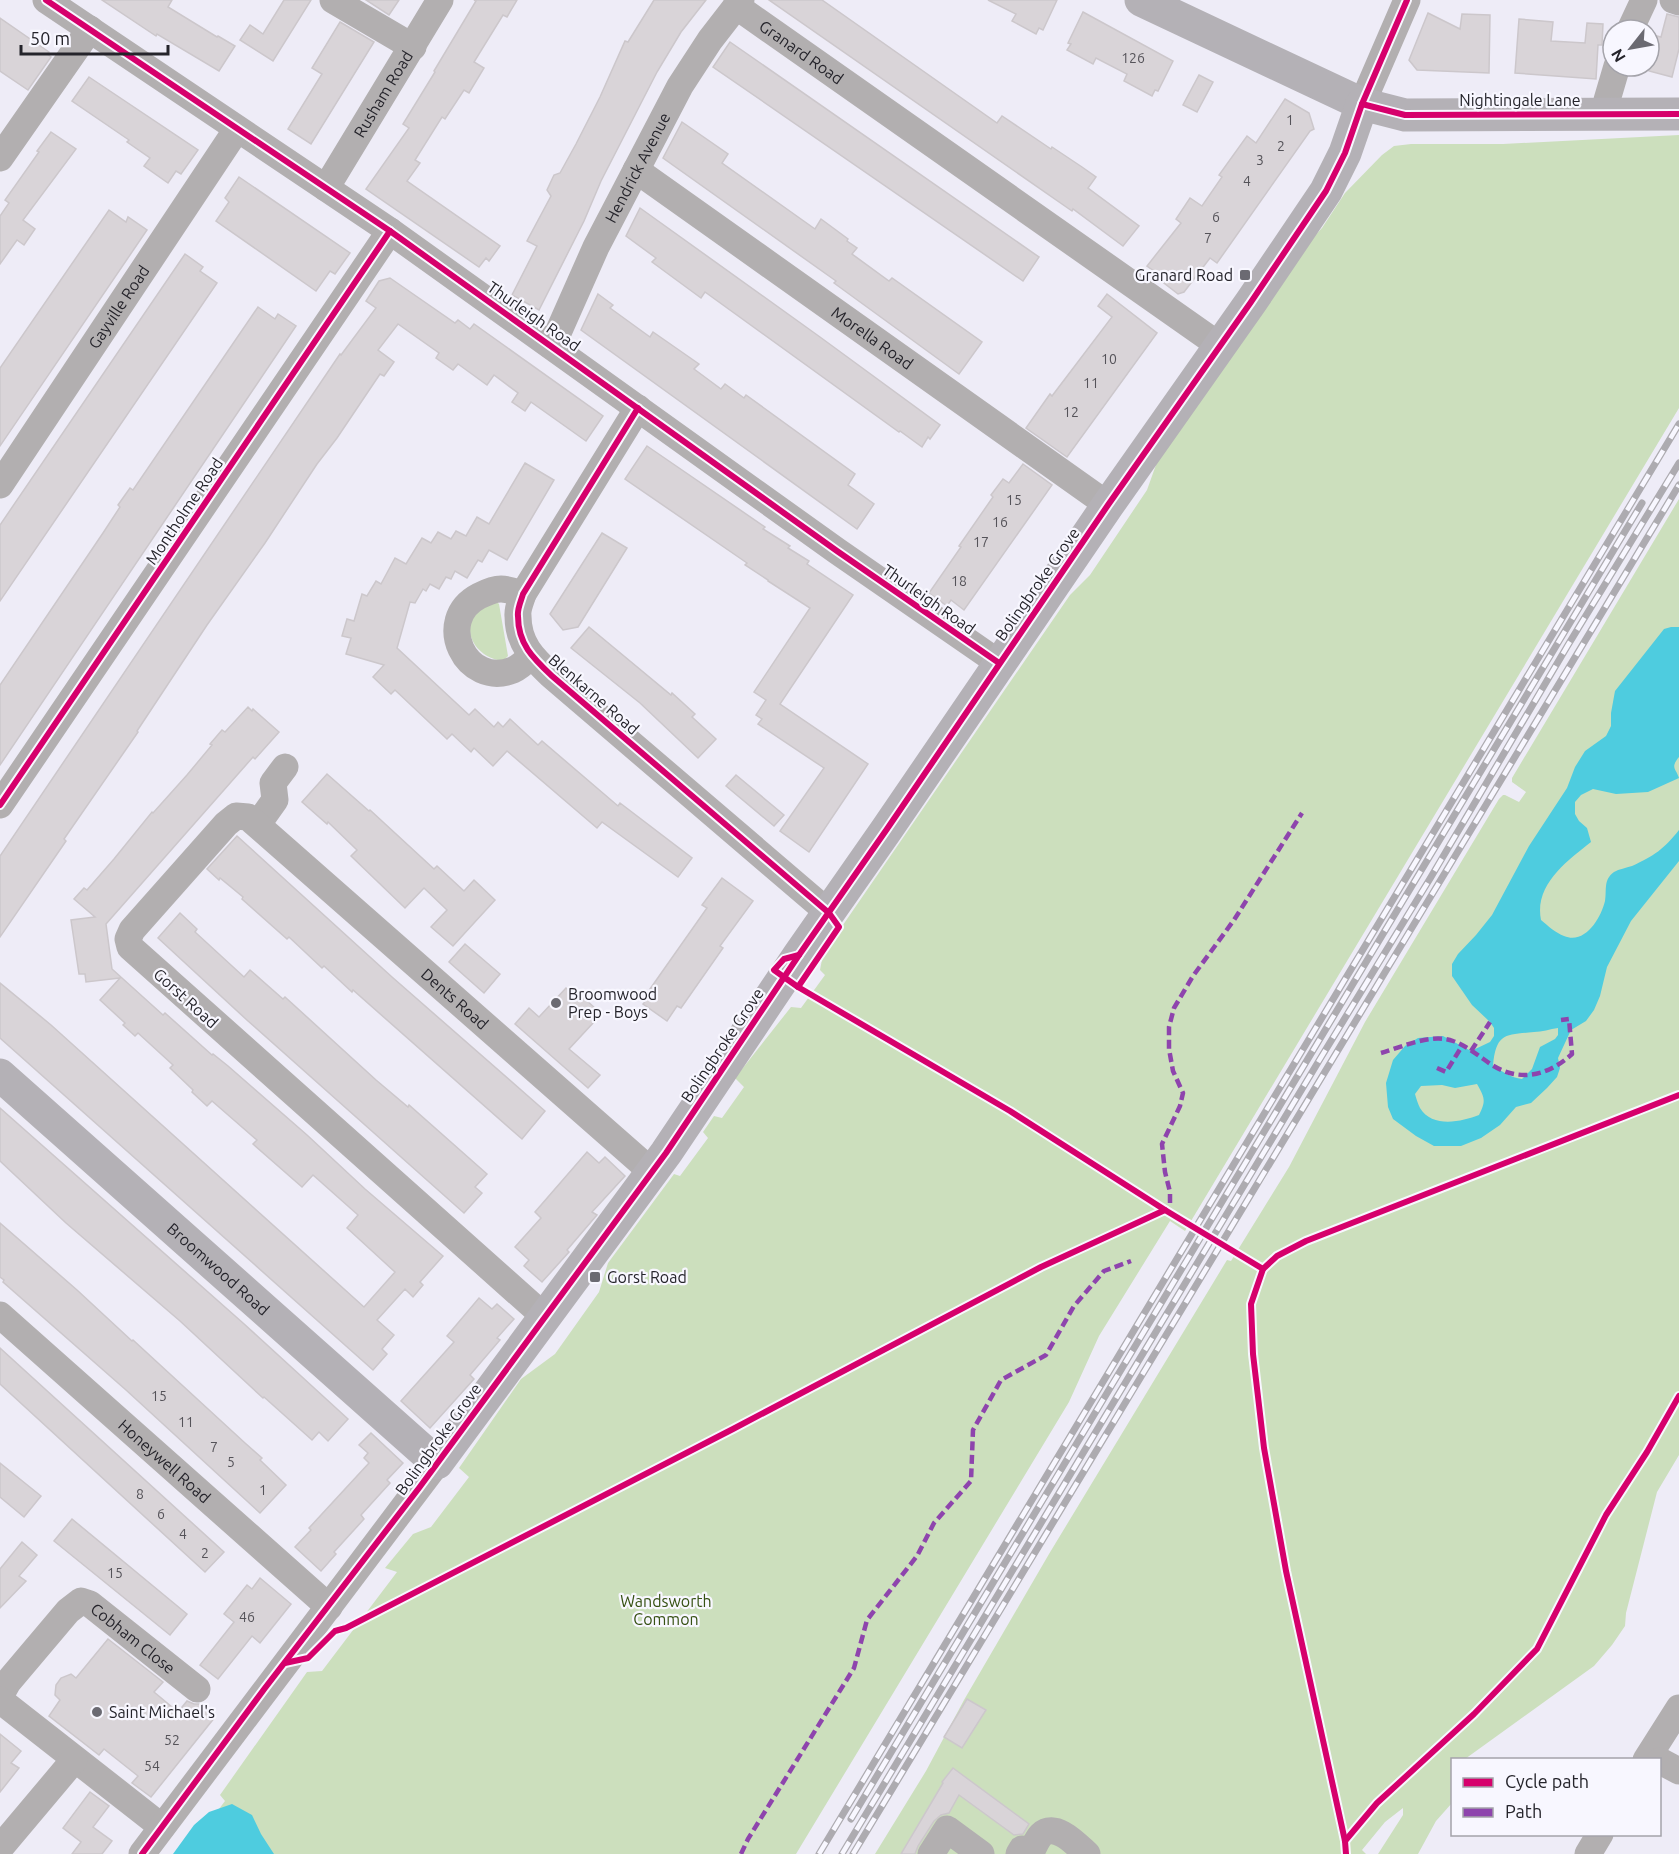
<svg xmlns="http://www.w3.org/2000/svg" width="1679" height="1854" font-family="Ubuntu,sans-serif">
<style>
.green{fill:#ccdfbd}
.water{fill:#4eccdf;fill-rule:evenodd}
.building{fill:#d9d4d8;stroke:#ccc7cb;stroke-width:1.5}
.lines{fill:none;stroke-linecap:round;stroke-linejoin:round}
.minor{stroke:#b2afb0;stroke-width:27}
.major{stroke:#b4b1b6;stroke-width:33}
.rail-casing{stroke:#adabb0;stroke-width:7}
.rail{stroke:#f8f7ff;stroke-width:4.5;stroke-dasharray:14;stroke-linecap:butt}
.quiet{stroke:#8e44ad;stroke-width:4.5;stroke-dasharray:9 4.5;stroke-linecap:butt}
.cycleway-casing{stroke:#f8f7ff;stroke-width:10}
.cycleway{stroke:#d6006c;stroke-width:6}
.poi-dot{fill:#6b6a72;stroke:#f8f7ff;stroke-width:2}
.labels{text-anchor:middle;stroke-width:4.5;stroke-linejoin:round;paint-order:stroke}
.number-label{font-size:14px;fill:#555359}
.street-label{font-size:16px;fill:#25242b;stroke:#f8f7ff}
.poi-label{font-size:16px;fill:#25242b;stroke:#f8f7ff;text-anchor:start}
.park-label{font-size:16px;fill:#365113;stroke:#f8f7ff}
</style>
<rect width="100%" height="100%" fill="#eeecf7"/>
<!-- green -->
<g class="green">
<path d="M1679,135v273l-494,823 -15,-10 -71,115 -30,66 -273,452h-611l40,-53 -5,-6 87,-123 15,-1 75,-99 -12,-4 28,-34 18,-7 38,-50 -10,-9 62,-89 34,-25 44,-62 9,-29 66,-89 6,2 28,-38 -5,-6 11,-16 8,2 22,-31 -9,-9 56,-71 10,1 24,-33 -5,-5 3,-16 247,-359 20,-20 57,-85 10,-28 126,-192 39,-42 23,-35 37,-38 12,-9 17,-2h92z"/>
<path d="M1679,499v956l-22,37 -31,121 -1,13 -13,19 -18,21 -129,93 -13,1v43l-16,18 -18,33h-40l25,-39v-7l-18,14 -23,28 4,4h-491l51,-83 38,-71 85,-146 178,-294 4,1 58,-94 76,-145 134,-223 4,-4h2l14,7 7,-10 -14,-10v-4z"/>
<path d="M495,600l4,4 9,52 -5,5c-22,-2 -43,-25 -28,-47 4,-6 14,-10 20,-14z"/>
</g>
<!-- water -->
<g class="water">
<path d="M1671,627h8v130c-9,11 -3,11 0,21l-31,14 -32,2 -23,-5 -12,6 -6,7v12l4,7 8,7 4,14c-24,19 -57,43 -50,78 7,6 15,13 23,16 21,9 37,-18 41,-35 2,-11 -2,-21 9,-29 5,-3 12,-4 18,-6 22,-10 32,-17 47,-36v31l-48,60 -24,46 -7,29 -6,14 -8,11 -15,9 -13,28 2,10 -3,9 -10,11 -16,15 -15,4 -16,18 -19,13 -20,8h-27l-18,-10 -23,-17 -5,-12 -2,-24 7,-23 12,-14 13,-8 25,-2 28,15 19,-9 4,-6v-8l-4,-6 -18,-17 -20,-29v-12l6,-10 18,-19 16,-20 37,-69 38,-58 8,-21 10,-16 21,-15 5,-10v-13l4,-22 49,-62zM1558,1028v7l-3,4 -15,8 -8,22 -10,10c-11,-1 -20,-8 -29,-13 3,-34 13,-31 41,-34 8,0 16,-3 24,-4zM1477,1084c8,14 9,17 2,31 -18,7 -47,13 -59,-7 -2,-4 -4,-10 -5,-14l6,-8 21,-1 13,3z"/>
<path d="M232,1804l20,11 9,19 13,20h-101l21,-29 15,-13z"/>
</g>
<!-- building -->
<g class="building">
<path d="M102,0h70l-4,7 49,30 1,-1 17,10 -16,25 -62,-37 -1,2z"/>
<path d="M284,0h27l-38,61 -33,-21 10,-15 13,9z"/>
<path d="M366,0h33l-10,15z"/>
<path d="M474,0h43l-10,17 -4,-2 -29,47 10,6 -15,25 -5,-3 -19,29 -3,-2 -27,43 5,3 -13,18 93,65 -11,15 -3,-3 -7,9 -113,-78 43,-61 -6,-4 32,-52 -1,-1 42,-70z"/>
<path d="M654,0h52l-25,32 -24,40 -56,109 -17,40 -45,89 -27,-15 25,-49 -10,-5 24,-45 -4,-6 7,-15 6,-2 16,-29 24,-47 25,-56 3,1z"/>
<path d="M769,0h53l175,123 5,-7 49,33 1,-2 30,20 14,10 -8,11 51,38 -16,20 -50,-37 -1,2z"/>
<path d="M988,0h69l-14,30 -4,-2 -3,6 -24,-13 4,-7z"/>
<path d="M1083,12l90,49 -15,30 -3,-1 -3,6 -28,-15 3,-7 -31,-16 -3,6 -26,-14 4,-6 -3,-1z"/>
<path d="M1428,13l32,16 2,-15 28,1 -1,58 -72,-3 -8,-10z"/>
<path d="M1667,14l12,3v32l-7,28 -23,-6v-37l12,3z"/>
<path d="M0,18l49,34 -2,2 4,3 -23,33 -28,-19z"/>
<path d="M1519,19l34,3 -2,19 34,2 2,-20 16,1 -1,21h-4l-2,34 -81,-6z"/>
<path d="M340,22l34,20 -63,102 -23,-15 34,-55 -10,-6z"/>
<path d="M730,42l309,215 -16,24 -310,-214z"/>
<path d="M1199,75l14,7 -16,30 -14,-7z"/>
<path d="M89,77l109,73 -17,24 -5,-3 -8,12 -24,-17 6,-8 -23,-16 2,-2 -57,-39z"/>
<path d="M1285,99l24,14 5,16 -4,2 -93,132 -7,-5 -26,34 -6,2 -14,-11 2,-3 -19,-14 34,-43 -5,-4 14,-21 12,8 20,-29 -3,-2 28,-39 9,7z"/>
<path d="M682,122l46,32 -6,9 93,66 6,-10 27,20 -1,2 10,7 -5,6 37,27 3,-3 90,64 -23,32 -125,-91 2,-2 -173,-123z"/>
<path d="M51,132l25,17 -53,71 12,9 -11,16 -7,-5 -17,24v-48l9,-13 -4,-3 34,-48 -2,-1z"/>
<path d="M239,177l111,76 -15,21 -5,-3 -14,20 -100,-70 13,-19 -4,-4z"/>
<path d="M640,208l180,129 120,88 -10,14 -2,-2 -6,10 -22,-16 -1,1 -194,-140 -4,6 -49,-36 4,-4 -30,-22z"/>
<path d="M109,210l17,12 2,-5 19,13 -147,216v-78z"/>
<path d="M185,254l18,13 -3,4 17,12 -217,318v-76z"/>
<path d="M390,278l65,45 3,-3 12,9 4,-5 129,92 -17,25 -55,-39 -6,9 -13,-9 6,-9 -24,-18 -7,10 -29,-21 -5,6 -17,-12 3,-5 -41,-29 -20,26 16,12 -10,14 -4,-2 -43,64 -20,26 -52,79 -58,82 -70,106 1,1 -74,107 2,2 -66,96v-81l340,-502 1,1 35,-47 -10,-7 13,-20z"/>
<path d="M598,294l15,11 -3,3 40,29 3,-5 46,32 -5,5 27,20 4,-5 19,14 2,-3 109,79 -7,11 26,19 -17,25 -276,-199z"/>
<path d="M1107,294l50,39 -90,124 -41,-29 24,-34 2,2 60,-79 -14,-11z"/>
<path d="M258,307l17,12 3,-5 18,12 -296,439v-80l103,-152 17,-26 -2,-2 12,-17 3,2z"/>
<path d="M647,446l118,81 -2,2 27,17 -2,2 21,13 -2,3 46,31 -73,109 88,60 -59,88 -29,-21 44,-63 -66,-44 4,-5 -6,-4 10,-15 -12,-8 56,-84 -42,-27v-1l-23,-15 2,-2 -122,-84z"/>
<path d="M525,463l29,17 -47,80 -18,-10 -7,12 -4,-2 -11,18 -12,-7 -4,8 -5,-2 -7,12 -9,-5 -4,7 -3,-2 -8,14 -5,-1 -13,46 72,67 6,-6 19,18 4,-5 5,5 7,-8 28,26 4,-4 76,65 2,-3 72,55 -14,19 -76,-55 -5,6 -90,-77 -14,15 -19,-18 -3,4 -19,-18 -5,5 -52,-49 -4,4 -18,-17 11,-12 -38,-11 5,-16 -9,-2 5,-17 7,2 8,-27 5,2 9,-15 5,3 14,-26 11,6 16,-26 9,5 7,-11 13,7 5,-8 10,5 11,-19 12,7z"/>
<path d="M1023,464l29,21 -88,125 -13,-10 -4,6 -18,-13 32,-46 -2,-1 34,-49 -2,-2 12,-16 6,4z"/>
<path d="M602,533l25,15 -49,79 -15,3 -13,-16z"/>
<path d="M589,627l82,68 1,-2 23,21 -3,3 24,22 -18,19 -58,-55 -69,-55z"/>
<path d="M248,707l4,4 1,-2 26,23 -24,27 -2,-2 -147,167 6,45 51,46 2,-2 47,42 1,-1 15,12 79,69 58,54 78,67 -23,26 3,3 -10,12 -8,-8 -28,31 17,15 -12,14 5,5 -14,16 -373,-332v-55l51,42 313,282 31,-35 -48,-44 11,-13 -45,-40 -11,12 -49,-43 4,-4 -22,-19 -23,-20 -5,5 -15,-14 1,-2 -23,-22 3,-3 -35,-32 -3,3 -12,-11 2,-2 -25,-23 20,-22 -34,4 -1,-8h-6l-8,-54 24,-3 -21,-18 10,-11 3,2 27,-31 38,-47 1,1 34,-38 25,-30 -2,-1 12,-14 3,2z"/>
<path d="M327,774l42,37 1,-1 64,59 3,-3 27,25 10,-11 21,20 -42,46 -22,-19 16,-17 -23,-22 -19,20 -54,-52 6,-6 -29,-28 -1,2 -25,-22z"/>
<path d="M736,775l48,40 -10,11 -48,-40z"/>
<path d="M237,836l155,141 153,134 -23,28 -169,-149 -1,2 -28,-26 -2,2 -33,-31 -2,2 -45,-40 1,-2 -23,-19 -1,2 -12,-11z"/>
<path d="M722,878l31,23 -33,45 3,2 -42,60 -4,-2 -10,15 -24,-17 9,-13 -2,-2 57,-81 -5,-3z"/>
<path d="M180,913l17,16 -2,3 49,45 6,-7 33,29 2,-2 91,83 32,27 1,-2 78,69 -12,13 7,6 -18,20 -216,-192 -90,-83z"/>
<path d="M465,944l35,30 -16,19 -35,-31z"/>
<path d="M566,988l7,6 3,-3 20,18 -7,8 5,5 -25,27 31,26 -12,13 -73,-64 14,-16 10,9z"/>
<path d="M0,1108l243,215 105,96 -20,22 -9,-9 -7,8 -48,-43 -1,1 -83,-77 -114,-98 -66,-62z"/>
<path d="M587,1152l12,11 6,-6 20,19 -33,36 5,3 -30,35 2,2 -27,30 -18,-16 5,-6 -14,-13 26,-29 -6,-6z"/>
<path d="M0,1223l77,67 55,51 1,-1 112,103 17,15 -2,2 26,25 -26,28 -134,-123 -123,-108 1,-2 -4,-3z"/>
<path d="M479,1298l13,11 5,-5 17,15 -17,19 3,2 -30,35 4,4 -44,49 -29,-27 53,-59 -7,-6z"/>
<path d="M0,1348l224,204 -19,20 -205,-188z"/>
<path d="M371,1433l32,30 -16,17 3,3 -29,32 3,4 -30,33 2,2 -15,17 -26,-24 16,-17 -2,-2 60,-65 -5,-5 4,-5 -9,-8z"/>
<path d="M0,1463l41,33 -17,21 -24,-20z"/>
<path d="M72,1519l115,95 -17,21 -116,-94z"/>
<path d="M22,1542l15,13 -18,21 7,5 -26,27v-39z"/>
<path d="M260,1578l31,26 -31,39 -8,-7 -34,43 -18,-14 34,-43 -10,-8 23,-29 5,4z"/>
<path d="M108,1639l55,43 -9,10 24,20 9,-11 7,3h5l16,13 -64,80 -19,-14 6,-7 -34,-27 -5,6 -50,-39 11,-16 -5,-5 1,-10 5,-7 10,-4 5,4z"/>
<path d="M967,1699l19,11 -24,38 -18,-11z"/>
<path d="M0,1734l21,17 -10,12 8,5 -19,24z"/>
<path d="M953,1768l76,56 -6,10 -9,1 -55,-40 -10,18 -8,2 -7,6 -16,25 -3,8h-14l42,-71 -1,-1z"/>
<path d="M90,1792l19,14 -16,21 19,14 -10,13h-30l9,-12 -18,-14z"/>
</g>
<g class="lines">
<!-- minor -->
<g class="minor">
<path d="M46,0l344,231 447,320 162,112"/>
<path d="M333,0l80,47"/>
<path d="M1673,0l6,2"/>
<path id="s1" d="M736,6l484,340"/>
<path d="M1630,30l14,-30"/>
<path d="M1362,104l45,-104"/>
<path d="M1606,113l1,-13 10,-34"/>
<path d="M0,158l90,-129"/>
<path id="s2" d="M636,170l472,335"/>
<path id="s3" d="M326,188l114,-188"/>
<path id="s4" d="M550,345l7,-10 39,-88 84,-161 30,-46 31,-40"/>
<path d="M638,408l-115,186c-2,7 -6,15 -5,22 0,28 15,42 34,60l277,237"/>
<path id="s5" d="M0,485l237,-356"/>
<path d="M523,594c-7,-2 -15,-5 -22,-5 -7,0 -16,4 -22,7 -46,24 -13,93 34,74 7,-3 13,-9 18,-14"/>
<path d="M0,805l390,-574"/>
<path d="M258,824l17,-24 -2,-17 12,-16"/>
<path id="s6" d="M0,1315l329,292"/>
<path id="s7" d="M545,1317l-415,-370 -2,-8 4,-9 94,-106 10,-8 12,1 404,355"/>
<path id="s8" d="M0,1696l8,-14 60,-71 13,-10 9,3 107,85"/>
<path d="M0,1700l162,127"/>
<path d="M1646,1760l33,-52"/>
<path d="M1660,1761l19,10"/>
<path d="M0,1848l74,-88"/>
<path d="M142,1854l295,-391"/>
<path d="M931,1854l16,-25 34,25"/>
<path d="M1019,1854l3,-5 9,3c3,-5 6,-13 10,-17 14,-14 36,10 46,19"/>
<path d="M1588,1854l12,-20"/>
</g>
<!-- major -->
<g class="major">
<path d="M1141,0l221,104 43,11 274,-1"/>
<path id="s9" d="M0,1075l437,388 229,-310 133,-198 88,-126 221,-324 143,-203 75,-111 19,-38 17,-49"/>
</g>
<defs>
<g id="rail">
<path d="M851,1819l791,-1316"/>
<path d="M819,1854l860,-1430"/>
<path d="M842,1854l478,-795 111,-182 137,-232 111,-182"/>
<path d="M853,1854l826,-1369"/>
</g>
</defs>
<!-- rail casing -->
<use href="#rail" class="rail-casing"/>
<!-- rail -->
<use href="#rail" class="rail"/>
<!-- quiet -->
<g class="quiet">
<path d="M1471,1051l19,-29"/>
<path d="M1381,1053c21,-6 50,-20 72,-12 14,5 27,16 39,24 29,18 57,10 80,-11l-3,-35 -8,1"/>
<path d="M1437,1068l9,4 16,-26"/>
<path d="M1170,1203v-11l-5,-20 -3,-28 18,-38 3,-13 -10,-22 -4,-22v-22l5,-19 19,-32 41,-56 68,-107"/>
<path d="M741,1854l7,-15 106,-171 13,-48 50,-64 17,-33 37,-42 2,-51 28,-50 45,-25 28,-49 30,-35 27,-10"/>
</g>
<defs>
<g id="cycleway">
<path d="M46,0l344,231 447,320 162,112"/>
<path d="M1362,104l43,11 274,-1"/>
<path d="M638,408l-115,186c-2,7 -6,15 -5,22 0,28 15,42 34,60l277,237 10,14 -41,60"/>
<path d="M0,805l390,-574"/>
<path d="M799,955l-15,4 -10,11 24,17 212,124 155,99 98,59"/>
<path d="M285,1663l23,-5 27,-27 11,-3 387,-199 308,-162 124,-57"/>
<path d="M1345,1841l32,-38 97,-89 63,-65 69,-134 41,-63 32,-56"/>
<path d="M142,1854l123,-166 154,-200 247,-335 133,-198 88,-126 221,-324 143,-203 75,-111 19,-38 17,-49 45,-104"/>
<path d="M1346,1854l-1,-13 -59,-270 -22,-123 -11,-94 -2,-50 12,-35 14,-13 29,-15 373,-146"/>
</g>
</defs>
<!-- cycleway casing -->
<use href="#cycleway" class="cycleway-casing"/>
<!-- cycleway -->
<use href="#cycleway" class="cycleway"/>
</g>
<!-- markers -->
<g class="poi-dot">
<rect x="1239" y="269" width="12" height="12" rx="3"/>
<circle cx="556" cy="1003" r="6"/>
<rect x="589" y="1271" width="12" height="12" rx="3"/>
<circle cx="97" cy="1712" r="6"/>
</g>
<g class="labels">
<!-- number labels -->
<g class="number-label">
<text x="1133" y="63">126</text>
<text x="1290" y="125">1</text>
<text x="1281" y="151">2</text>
<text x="1260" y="165">3</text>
<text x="1247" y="186">4</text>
<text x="1216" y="222">6</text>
<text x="1208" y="243">7</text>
<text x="1109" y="364">10</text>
<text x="1091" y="388">11</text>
<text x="1071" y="417">12</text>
<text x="1014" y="505">15</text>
<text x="1000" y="527">16</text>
<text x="981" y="547">17</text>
<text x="959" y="586">18</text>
<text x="159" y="1401">15</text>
<text x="186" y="1427">11</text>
<text x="214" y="1452">7</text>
<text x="231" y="1467">5</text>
<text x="263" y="1495">1</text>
<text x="140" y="1499">8</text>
<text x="161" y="1519">6</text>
<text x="183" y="1539">4</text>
<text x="205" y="1558">2</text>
<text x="115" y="1578">15</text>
<text x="247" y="1622">46</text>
<text x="172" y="1745">52</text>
<text x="152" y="1771">54</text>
</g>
<!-- street labels -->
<g class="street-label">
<text dy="6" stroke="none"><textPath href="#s1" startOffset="80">Granard Road</textPath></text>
<text dy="6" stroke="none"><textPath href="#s3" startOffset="110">Rusham Road</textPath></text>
<text x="1520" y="106">Nightingale Lane</text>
<text dy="6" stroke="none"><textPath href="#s4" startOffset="198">Hendrick Avenue</textPath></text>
<text dy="6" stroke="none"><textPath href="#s5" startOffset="214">Gayville Road</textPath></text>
<text transform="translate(534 316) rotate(35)" y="6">Thurleigh Road</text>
<text dy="6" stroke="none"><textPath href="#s2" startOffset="290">Morella Road</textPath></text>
<text transform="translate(184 511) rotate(-56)" y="6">Montholme Road</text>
<text transform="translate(1037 584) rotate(-55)" y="6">Bolingbroke Grove</text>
<text transform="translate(929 599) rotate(35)" y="6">Thurleigh Road</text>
<text transform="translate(594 694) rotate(41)" y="6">Blenkarne Road</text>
<text transform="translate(186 998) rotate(42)" y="6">Gorst Road</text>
<text dy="6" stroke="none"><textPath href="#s7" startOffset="1016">Dents Road</textPath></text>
<text transform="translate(722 1045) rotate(-56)" y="6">Bolingbroke Grove</text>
<text dy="6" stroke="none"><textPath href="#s9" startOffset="292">Broomwood Road</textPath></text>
<text transform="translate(438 1439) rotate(-54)" y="6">Bolingbroke Grove</text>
<text dy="6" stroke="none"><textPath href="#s6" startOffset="220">Honeywell Road</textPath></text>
<text dy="6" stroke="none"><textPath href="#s8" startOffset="190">Cobham Close</textPath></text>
</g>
<!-- poi labels -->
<g class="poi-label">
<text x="1233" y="281" text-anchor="end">Granard Road</text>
<text x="568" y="1000">Broomwood<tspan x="568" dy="18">Prep - Boys</tspan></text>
<text x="607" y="1283">Gorst Road</text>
<text x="109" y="1718">Saint Michael's</text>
</g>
<!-- park labels -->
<g class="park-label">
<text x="666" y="1607">Wandsworth<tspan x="666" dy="18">Common</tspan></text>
</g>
</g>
<!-- legend -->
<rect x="1451" y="1758" width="210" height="78" fill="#f8f7ff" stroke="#a4a3aa" stroke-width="1.5"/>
<rect x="1463" y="1778" width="30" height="9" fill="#d6006c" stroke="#a4a3aa" stroke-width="1.5"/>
<text x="1505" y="1788" font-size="18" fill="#25242b">Cycle path</text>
<rect x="1463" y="1808" width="30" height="9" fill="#8e44ad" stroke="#a4a3aa" stroke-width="1.5"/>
<text x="1505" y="1818" font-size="18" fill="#25242b">Path</text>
<!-- north arrow -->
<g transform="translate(1631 48) rotate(239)"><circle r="28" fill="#f8f7ff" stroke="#a4a3aa" stroke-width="1.5"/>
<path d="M0-4.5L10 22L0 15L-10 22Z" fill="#6b6a72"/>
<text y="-9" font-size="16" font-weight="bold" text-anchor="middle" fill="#25242b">N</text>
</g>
<!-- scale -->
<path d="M21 45v9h147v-9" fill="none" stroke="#25242b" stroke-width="3"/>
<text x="30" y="45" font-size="18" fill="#25242b" stroke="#f8f7ff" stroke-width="4.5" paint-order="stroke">50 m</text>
</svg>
